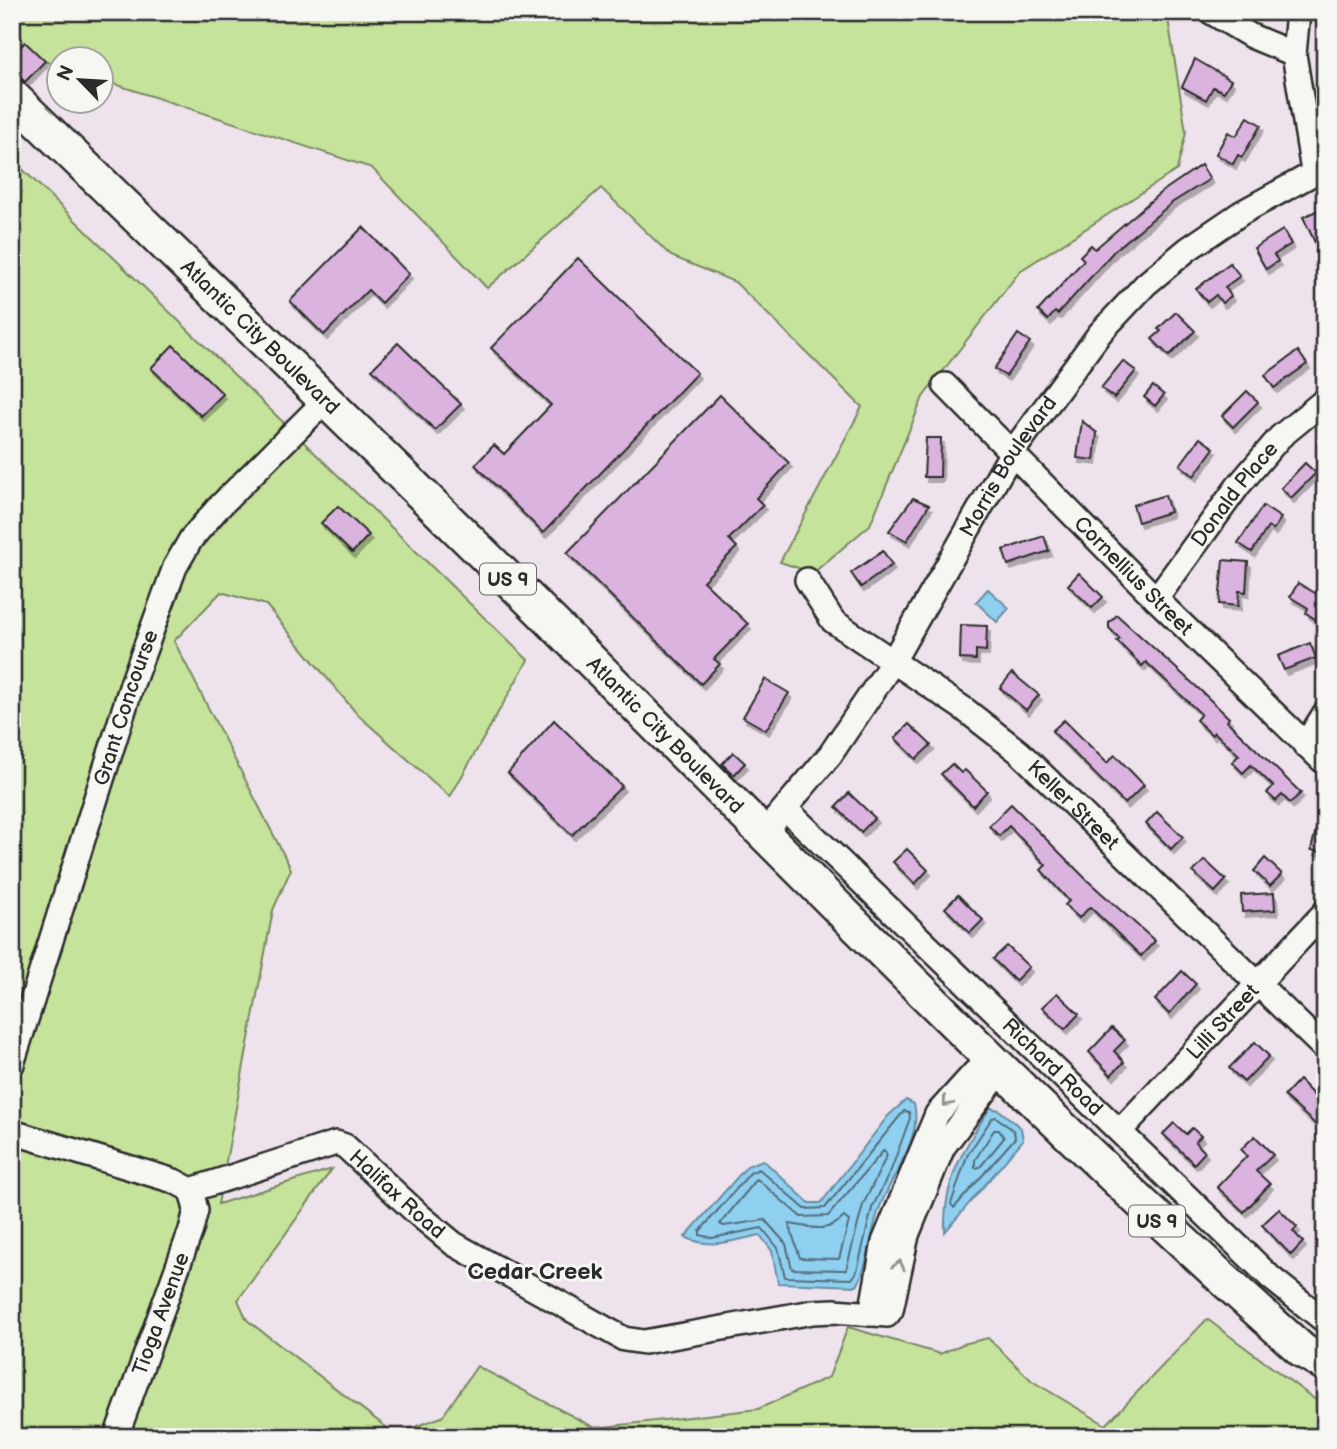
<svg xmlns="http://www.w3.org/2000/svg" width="1337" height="1449" font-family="'Balsamiq Sans',sans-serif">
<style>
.green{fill:#c5e39b;stroke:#788763;stroke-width:2}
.water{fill:#8fd0f1;stroke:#678ea2;stroke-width:2}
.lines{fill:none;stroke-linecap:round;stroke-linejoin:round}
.shore{stroke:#536d7a;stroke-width:2}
.building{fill:#dab4de;stroke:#2b2b2b;stroke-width:2;filter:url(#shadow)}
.minor-casing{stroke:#2b2b2b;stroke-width:28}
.highway-casing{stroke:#2b2b2b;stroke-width:38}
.minor{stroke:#f6f6f2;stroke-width:23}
.highway{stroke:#f6f6f2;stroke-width:33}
.oneway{stroke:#90908e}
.labels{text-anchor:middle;stroke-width:6;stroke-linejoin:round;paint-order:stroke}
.shield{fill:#f6f6f2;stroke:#686867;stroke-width:2}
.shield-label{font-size:19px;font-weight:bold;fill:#2b2b2b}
.street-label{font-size:21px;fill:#2b2b2b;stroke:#f6f6f2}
.neighbourhood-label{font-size:23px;font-weight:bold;fill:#2b2b2b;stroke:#f6f6f2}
</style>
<defs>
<filter id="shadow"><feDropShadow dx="3" dy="5" stdDeviation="0" flood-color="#0004"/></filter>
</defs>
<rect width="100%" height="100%" fill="#eee2ec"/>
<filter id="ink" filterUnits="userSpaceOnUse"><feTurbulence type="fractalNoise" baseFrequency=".0143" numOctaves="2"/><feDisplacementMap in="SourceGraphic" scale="14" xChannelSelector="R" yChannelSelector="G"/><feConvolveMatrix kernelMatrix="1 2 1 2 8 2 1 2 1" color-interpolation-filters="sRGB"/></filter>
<g filter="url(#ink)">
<!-- green -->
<g class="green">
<path d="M12,12h1155l19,120 -9,38 -157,101 -97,126 -53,128 -57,48 -33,-11 82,-155 -127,-125 -64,-26 -70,-68 -114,100 -115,-120 -270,-88v-20h-42l-1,6 -47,-15z"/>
<path d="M12,159l516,501 -78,137 -93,-83 -91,-109 -45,-13 -47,49 117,228 -18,41 -55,294 114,-35 -94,131 9,20 148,114 47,-17 35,-51 118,62 163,-19 71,-32 19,-50 92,27 23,-10 25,-6 44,43 74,44 101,-106 118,88v30h-1313z"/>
</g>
<!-- water -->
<g class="water">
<path d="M988,589l21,19 -12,14 -21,-20z"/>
<path d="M906,1100l8,4c9,36 -25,74 -36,108 -8,24 -9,51 -21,74l-79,-3 -6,-32 -12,-16c-26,5 -50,15 -75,2l62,-71 16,-6 46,43h12l67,-87z"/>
<path d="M990,1108l9,2 22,18 2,12 -78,92c-2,-50 18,-83 45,-124z"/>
</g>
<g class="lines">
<!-- shore -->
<g class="shore">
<path d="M904,1111l5,1 1,6 -19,52 -19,38 -15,63 -5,8 -67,-2 -7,-29 -16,-20 -50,10 -12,-3v-4l50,-58 9,-4 46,40 20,-1z"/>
<path d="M996,1117l18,14 1,7 -61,70 -3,-4 16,-48 25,-38z"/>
<path d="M994,1130h5l5,8 -24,29 -5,1v-8z"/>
<path d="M884,1150l3,5 -24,50 -17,65 -54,-1 -6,-25 -21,-24 -41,6 -4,-2 37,-45 44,38 27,-1z"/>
<path d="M844,1217l5,4 -10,38 -39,-1 -11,-34c20,2 37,11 55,-7z"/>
</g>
</g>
<!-- building -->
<g class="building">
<path d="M25,42l20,19 -20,21 -13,-12v-15z"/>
<path d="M1195,59l36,21 -7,12 -11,-5 -7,13 -24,-13z"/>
<path d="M1248,117l13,8 -19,32 -4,-2 -5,9 -17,-10 12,-22 8,4z"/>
<path d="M1201,165l9,14 -37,23 -59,49 -56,63 -3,-2 -7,8 -10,-9 46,-51 -4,-4 11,-11 4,4 65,-56z"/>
<path d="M1325,207v57l-22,-47z"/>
<path d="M363,227l46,47 -28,29 -13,-13 -44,45 -34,-34z"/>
<path d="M1283,230l8,14 -17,11 4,6 -12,8 -12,-21z"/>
<path d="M578,258l119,115 -154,160 -68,-68 19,-20 10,9 47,-49 -60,-57z"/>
<path d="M1230,263l10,13 -15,11 6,9 -9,7 -6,-8 -9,7 -11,-13z"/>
<path d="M1176,312l19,19 -26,25 -17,-17 9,-8 -3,-2z"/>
<path d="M1018,334l12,8 -24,34 -12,-7z"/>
<path d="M398,343l63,61 -26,26 -63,-61z"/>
<path d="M173,345l50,49 -22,22 -50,-48z"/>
<path d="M1298,351l9,13 -33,24 -9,-13z"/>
<path d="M1123,361l13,10 -22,27 -13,-10z"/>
<path d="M1153,386l11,9 -9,11 -11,-9z"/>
<path d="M1247,391l11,11 -25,25 -11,-11z"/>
<path d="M720,395l69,68 -33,35 7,7 -34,34 8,8 -34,34 45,43 -34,35 6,5 -19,20 -134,-131z"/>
<path d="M1082,421l15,12 -3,27 -17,-2z"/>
<path d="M926,438h15l-1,39h-16z"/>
<path d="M1200,438l14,10 -20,28 -14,-11z"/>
<path d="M1305,463l11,10 -25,25 -10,-10z"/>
<path d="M1165,495l5,17 -32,10 -5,-17z"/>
<path d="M913,498l16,7 -22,36 -18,-10z"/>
<path d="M338,506l31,29 -17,18 -31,-30z"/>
<path d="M1263,506l18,12 -8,12 -5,-3 -16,25 -14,-9z"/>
<path d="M1044,536l5,15 -41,14 -5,-15z"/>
<path d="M883,551l9,14 -31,22 -10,-14z"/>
<path d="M1223,560l25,2 -2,30 -7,-1 -1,15 -19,-2z"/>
<path d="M1079,573l24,24 -11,11 -24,-23z"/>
<path d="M1298,583l27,16v10l-7,12 -12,-8 2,-5 -18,-11z"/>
<path d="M1117,615l82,74 30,29 -2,3 74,72 -11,10 -8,-8 -6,6 -9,-8 6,-7 -22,-21 -8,8 -11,-11 7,-7 -25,-23 -2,3 -16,-15 5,-6 -55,-52 -4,4 -25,-25 3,-2 -11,-11v-5z"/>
<path d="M961,625l26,1 -1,25 -10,-1v10l-16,-1z"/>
<path d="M1310,643l6,15 -32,12 -6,-14z"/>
<path d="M1012,673l27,22 -13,15 -26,-22z"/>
<path d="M765,679l24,14 -23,37 -23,-13z"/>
<path d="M554,720l68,66 -50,49 -64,-62z"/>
<path d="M1064,720l43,43 8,-8 29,30 -19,19 -73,-73z"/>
<path d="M909,724l22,21 -15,14 -21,-21z"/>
<path d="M733,752l12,11 -11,12 -12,-11z"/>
<path d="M952,764l9,9 4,-3 22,21 -14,15 -32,-32z"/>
<path d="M849,793l26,25 -14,14 -25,-25z"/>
<path d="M1011,804l77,77 67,60 -14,15 -51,-49 -11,11 -14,-13 4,-4 -28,-31 5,-5 -37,-39 -10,10 -10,-10z"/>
<path d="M1157,812l26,25 -12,12 -25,-25z"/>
<path d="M1320,813h5v40l-14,-3z"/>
<path d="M907,849l21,21 -13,14 -22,-22z"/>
<path d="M1265,858l17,16 -12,12 -16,-15z"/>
<path d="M1205,860l21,20 -11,12 -22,-20z"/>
<path d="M1274,893l1,17 -33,2 -1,-17z"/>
<path d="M958,895l25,25 -13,13 -25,-25z"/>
<path d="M1007,946l22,21 -14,14 -22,-22z"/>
<path d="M1182,971l14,13 -27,30 -14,-14z"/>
<path d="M1057,993l22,21 -14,15 -23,-22z"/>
<path d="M1112,1028l13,12 -11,11 10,11 -13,13 -22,-23z"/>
<path d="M1255,1042l14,14 -25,26 -15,-14z"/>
<path d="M1299,1080l26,27v26l-41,-37z"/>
<path d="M1174,1123l12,11 6,-6 9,8 -6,6 10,10 -11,12 -31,-30z"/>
<path d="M1255,1136l18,19 -17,16 14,13 -26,28 -27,-25 30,-31 -6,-7z"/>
<path d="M1279,1209l18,18 -4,4 10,11 -12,13 -29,-30z"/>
</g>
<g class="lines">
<defs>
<g id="minor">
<path d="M1211,12l40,24 43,18"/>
<path d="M1298,12l-4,42 19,117"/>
<path id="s1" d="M945,385l211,214 169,164"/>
<path id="s2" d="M807,580l26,41 131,88 55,43 306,297"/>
<path id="s3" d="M1156,599l82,-113 42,-49 45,-37"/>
<path d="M1305,745l20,-32"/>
<path id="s4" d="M786,809l485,469 54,43"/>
<path id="s5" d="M763,834l67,-79 62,-92 119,-209 89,-121 46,-49 42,-35 53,-36 84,-46"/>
<path id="s6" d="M12,1064l121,-383 42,-114 16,-28 26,-30 108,-108"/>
<path id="s7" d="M1120,1131l205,-219"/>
<path d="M12,1132l162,49 17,9"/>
<path id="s8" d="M191,1190l145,-47 9,3 74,69 35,29 170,95 20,3 169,-30 21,-1 53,4 4,-5 16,-75 36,-88 47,-62 11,-20"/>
<path d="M871,1314l13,-72 53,-128 38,-42 26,-7"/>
<path id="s9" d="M116,1437l75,-207 5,-20 -5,-20"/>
</g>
<g id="highway">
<path id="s10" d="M12,96c179,174 360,348 538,524 248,246 491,498 753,731l22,13"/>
</g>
</defs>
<!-- minor casing -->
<use href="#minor" class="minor-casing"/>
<!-- highway casing -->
<use href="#highway" class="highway-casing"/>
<!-- minor -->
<use href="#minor" class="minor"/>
<!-- highway -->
<use href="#highway" class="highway"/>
</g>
<!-- one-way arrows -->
<defs><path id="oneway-chevron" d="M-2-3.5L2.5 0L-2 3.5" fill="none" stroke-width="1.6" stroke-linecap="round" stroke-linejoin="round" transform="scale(1.75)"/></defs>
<g class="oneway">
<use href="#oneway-chevron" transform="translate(947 1102) rotate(130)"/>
<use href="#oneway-chevron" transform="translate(899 1265) rotate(-77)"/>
</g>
</g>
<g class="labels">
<!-- shield labels -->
<g class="shield">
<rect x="480" y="563.5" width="56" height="31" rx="5"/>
<rect x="1129" y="1205.5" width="56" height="31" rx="5"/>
</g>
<g class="shield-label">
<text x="508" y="586">US 9</text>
<text x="1157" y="1228">US 9</text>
</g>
<!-- street labels -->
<g class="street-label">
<text dy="7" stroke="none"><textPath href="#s10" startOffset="346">Atlantic City Boulevard</textPath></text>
<text dy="7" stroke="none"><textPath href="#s5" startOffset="443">Morris Boulevard</textPath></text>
<text dy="7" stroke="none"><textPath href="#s3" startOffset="131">Donald Place</textPath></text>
<text dy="7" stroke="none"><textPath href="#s1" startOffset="268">Cornellius Street</textPath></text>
<text dy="7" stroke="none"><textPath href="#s6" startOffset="374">Grant Concourse</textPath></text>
<text dy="7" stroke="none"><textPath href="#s10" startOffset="914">Atlantic City Boulevard</textPath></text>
<text dy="7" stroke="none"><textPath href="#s2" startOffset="352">Keller Street</textPath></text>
<text dy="7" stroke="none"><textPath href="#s7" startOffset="150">Lilli Street</textPath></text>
<text dy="7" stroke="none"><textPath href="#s4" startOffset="371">Richard Road</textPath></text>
<text dy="7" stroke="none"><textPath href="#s8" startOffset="233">Halifax Road</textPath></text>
<text dy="7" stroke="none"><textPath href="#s9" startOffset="131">Tioga Avenue</textPath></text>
</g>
<!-- neighbourhood labels -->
<g class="neighbourhood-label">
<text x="535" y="1279">Cedar Creek</text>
</g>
</g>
<!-- margin -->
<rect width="1337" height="1449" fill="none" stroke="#f6f6f2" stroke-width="42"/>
<rect x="21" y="21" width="1295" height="1407" fill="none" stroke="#2b2b2b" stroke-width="2.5" filter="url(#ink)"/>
<!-- north arrow -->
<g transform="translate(80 80) rotate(295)"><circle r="33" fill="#f6f6f2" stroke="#a5a5a2" stroke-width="2"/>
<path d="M0-5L12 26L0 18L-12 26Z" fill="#2b2b2b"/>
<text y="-10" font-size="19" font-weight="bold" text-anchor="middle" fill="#2b2b2b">N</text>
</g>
</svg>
